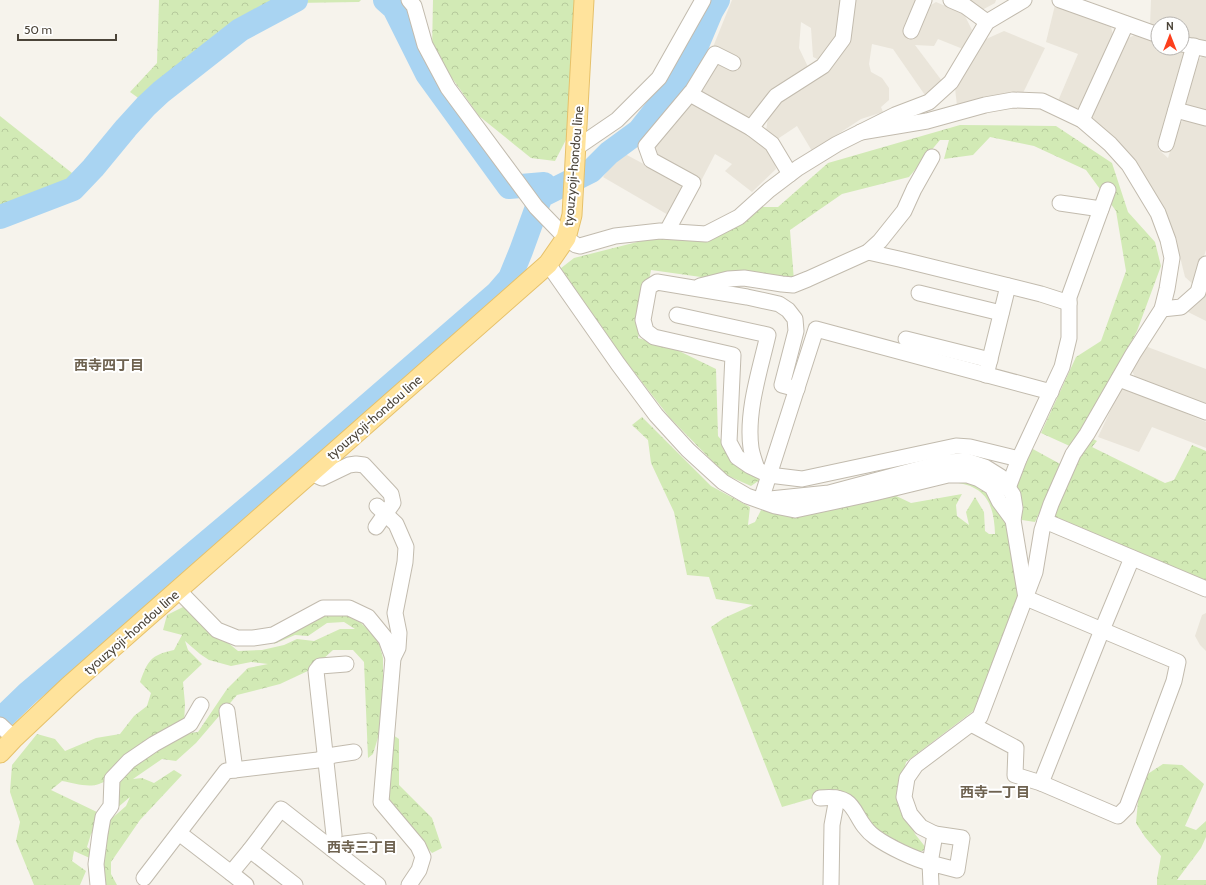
<svg xmlns="http://www.w3.org/2000/svg" width="1206" height="885" font-family="Cabin,'Noto Sans JP',sans-serif">
<style>
.residential{fill:#eae5da}
.forest{fill:url(#forest-crowns)}
.lines{fill:none;stroke-linecap:round;stroke-linejoin:round}
.river{stroke:#a9d4f2;stroke-width:24}
.minor-casing{stroke:#c2bbae;stroke-width:17}
.major-casing{stroke:#e6c16a;stroke-width:21}
.minor{stroke:#fff;stroke-width:15}
.major{stroke:#ffe39c;stroke-width:19}
.labels{text-anchor:middle;stroke-width:4;stroke-linejoin:round;paint-order:stroke}
.street-label{font-size:13px;fill:#4b4439;stroke:#fff}
.neighbourhood-label{font-size:14px;font-weight:bold;fill:#6e6250;stroke:#fff}
</style>
<defs>
<pattern id="forest-crowns" width="20" height="18" patternUnits="userSpaceOnUse"><rect width="20" height="18" fill="#d2eab5"/><path d="M2 6a3 3 0 1 1 6 0M12 15a3 3 0 1 1 6 0" fill="none" stroke="#b6ca9c"/></pattern>
</defs>
<rect width="100%" height="100%" fill="#f6f3ec"/>
<!-- residential -->
<g class="residential">
<path d="M732,0h111l-5,37 -17,24 -8,-4 -2,-29 -10,-6 -2,26 9,19 -38,23 -13,21 -9,6 -47,-25 16,-31 18,10 5,-10 -27,-14z"/>
<path d="M853,0h65l8,8 10,-6 28,12 8,16 -9,19 -25,-10 -4,7 -19,-1 30,40 -18,13 -34,-49 -21,-5 -3,20 2,8 11,6 7,10v12l-8,7 2,5 -22,7 -49,32 -15,-25 -24,16 -7,-11 2,-14 11,-17 44,-27 26,-29z"/>
<path d="M962,0h34l-1,3 -13,7z"/>
<path d="M1151,0h55v42l-24,-6v-12h-24v4l-8,-2z"/>
<path d="M1055,5l56,22 2,8 -34,73h-7l-14,-7 20,-47 -32,-12z"/>
<path d="M1004,31l41,17 -22,45 -66,13 -2,-18 29,-48z"/>
<path d="M1137,34l21,6v8h24l7,4 -31,97 10,9 10,-33 8,-7 20,6v126l-11,36 -10,-9 -7,-28 -43,-85 -32,-35 -12,-11 35,-79z"/>
<path d="M1206,54v59l-18,-5 -4,-6 15,-43z"/>
<path d="M699,101l52,31 14,15 10,17 1,5 -24,23 -27,-21 7,-7 -17,-10 -14,27 -43,-22 -5,-14 31,-39z"/>
<path d="M625,154l56,30 1,8 -12,24 -67,-39 13,-18z"/>
<path d="M1206,279v42l-20,-10z"/>
<path d="M1145,346l61,23v37l-69,-25 -5,-10z"/>
<path d="M1122,386l84,36v26l-54,-21 -13,25 -41,-15z"/>
<path d="M1206,613v38l-6,-6 -5,-9 7,-21z"/>
</g>
<!-- forest -->
<g class="forest">
<path d="M159,0h202l-2,2 -65,1 -146,102 -18,-13 27,-29z"/>
<path d="M433,0h141l-5,134 -14,27 -24,-3 -52,-42 -47,-66z"/>
<path d="M0,116l72,57 -7,26 -65,22z"/>
<path d="M960,125l96,1 56,37 16,49 27,30 6,24 -24,65 -63,117 -33,-15 35,-76 25,-16 25,-70 -10,-60 -30,-41 -52,-24 -44,-9 -17,18 -29,4 5,-19h-9l-31,37 -67,17 -52,36 4,51 -86,-3 -57,-8 -13,68 37,11 41,20 2,67 23,28 23,13 -13,9 -25,-11 -56,-57 -114,-146 18,-14 83,-21 55,3 40,-33h26l50,-44z"/>
<path d="M642,417l69,69 39,21 -2,18 7,-3 6,-12 35,2 96,-18 19,9 51,-9 -6,11 1,11 12,9 -3,-13 9,-15 9,15 1,19 4,3h6c-1,-32 -10,-49 -44,-52l19,-3 26,12 13,31 11,73 -44,114 -70,53 -8,32 17,40 12,15 -10,4 -46,-25 -37,-36 -52,15 -71,-180 13,-9 29,-13 -37,-6 -7,-22 -22,-2 -13,-63 -23,-49 -3,-23 -16,-15z"/>
<path d="M1093,439l4,2 -5,6 73,36 9,-3 18,-35 14,6v134l-154,-66 32,-75z"/>
<path d="M1031,448l31,17 -27,57 -13,-2 -2,-19 -5,-17z"/>
<path d="M183,607l32,25 23,19 24,-1 22,-5 13,-6 17,2 26,-12h15l-11,-7 -17,1 -19,13 -13,-1 -21,9 -1,-7 48,-24 23,1 17,9 17,16 5,19v63l-10,33 -5,4 -4,-96 -11,-12h-20l-21,19 -32,15 -43,11 -41,48 -20,18 -14,-2 -29,20 9,-1 12,5 20,-13 8,5 -42,45 -29,42v12l6,11h-14l-3,-5v-9l10,-51 16,-14 4,-9 -20,17 -7,-21 31,-34 47,-30 9,4 8,-1 29,-43 21,-21 20,-4 -17,-2 -20,4 -22,-6 -9,-6 -15,-13 3,9 14,14 -19,18 2,22 -1,20c-20,12 -39,23 -56,38 -10,8 -17,18 -29,22 -11,4 -26,-1 -37,-3l-11,9 48,23 1,13 -9,8 -4,13 7,6 -2,6 -18,-8 -2,10 14,10 -6,14h-46l-18,-44 4,-19 -10,-30 2,-27 25,-31 18,5 10,12 31,-13 24,-4 14,-18 13,-10 4,-13 -11,-11c8,-21 10,-27 34,-32l8,-15 -19,-5 4,-15z"/>
<path d="M393,735l6,4v46l33,33 10,30 -10,5 -20,-21 -23,-30z"/>
<path d="M1163,764l19,1 22,19 -19,42 11,4 10,-9v16l-5,11 -24,32h29v5h-49v-6l4,-23 -16,-19 -9,-14 4,-44z"/>
</g>
<g class="lines">
<!-- river -->
<g class="river">
<path d="M385,0l9,8 33,66 82,113 35,-3"/>
<path d="M0,217l73,-28 20,-21 33,-40 20,-22 15,-14 79,-62 56,-30"/>
<path d="M0,720l28,-27 273,-230 196,-170 13,-15 11,-27 20,-55 50,-25 18,-18 30,-22 41,-52 7,-10 24,-57 7,-12"/>
</g>
<defs>
<g id="minor">
<path d="M409,0l5,6 11,39 23,43 88,119 30,31 10,7 4,1 35,-10 45,-5 46,3 33,-17 30,-27 29,-22 39,-24 58,-29 34,-13 22,-20 36,-60 37,-22"/>
<path d="M951,0l14,6 22,16"/>
<path d="M1060,0l98,35"/>
<path d="M911,31l13,-31"/>
<path d="M1182,44l24,5"/>
<path d="M690,94l61,34 21,16 18,30"/>
<path d="M1176,110l30,8"/>
<path d="M1082,120l44,-96"/>
<path d="M751,128l25,-32 47,-30 20,-27 5,-39"/>
<path d="M1166,144l28,-98"/>
<path d="M576,148l41,-28 42,-42 44,-78"/>
<path d="M1060,203l41,6"/>
<path d="M667,231l26,-48 -42,-23 -5,-14 47,-56 22,-36 18,9"/>
<path d="M868,252l31,7 142,35 28,9"/>
<path d="M548,264l70,100 38,51 32,35 35,32 24,14 28,10 20,4 79,-17 74,-18h19l12,4 13,8 7,14 14,19"/>
<path d="M700,286l28,-7 16,-1 38,6 11,1 15,-6 60,-27 12,-11 24,-30 10,-22 18,-32"/>
<path d="M919,293l82,20"/>
<path d="M1162,309l19,-2 17,-15 8,-28"/>
<path d="M677,315l91,20c-8,35 -22,77 -17,113 1,7 4,14 6,21"/>
<path d="M906,339l84,21"/>
<path d="M986,375l22,-89"/>
<path d="M1119,379l87,33"/>
<path d="M797,389l-15,-4 14,-54 -1,-12 -7,-9 -9,-6 -32,-7 -90,-15 -8,5 -6,33 3,11 8,6 79,18 -4,87 8,15 13,9 19,9 33,4 154,-33 14,1 49,12"/>
<path d="M311,473l11,5 27,-13 7,-1 8,1 27,29 2,9 -17,24"/>
<path d="M1008,488l11,-29 43,-92 7,-29v-41l39,-107"/>
<path d="M761,500l68,-7 116,-31 22,-1 18,6 16,10 12,18 2,13 -2,12 13,78 152,64 -4,19 -47,126 -9,9 -77,-33 -26,-8 1,-27 -45,-24"/>
<path d="M761,500l55,-171 235,63"/>
<path d="M377,506l19,18 10,23 -1,15 -10,51 4,20 -1,15 -5,10"/>
<path d="M1045,521l161,68"/>
<path d="M178,590l39,40 20,8h16l20,-3 50,-27h26l19,9 18,22 7,19 -12,144 37,44 5,11 -4,13 -10,15"/>
<path d="M346,664l-26,2 -4,5 18,164 -2,14 13,-5 24,-3"/>
<path d="M227,711l8,59"/>
<path d="M0,725l14,13"/>
<path d="M1041,783l61,-153 30,-72"/>
<path d="M820,798c41,-5 30,21 55,39 14,10 39,22 55,26l5,-29 -14,-7 -11,-13 -6,-17 3,-19 9,-13 64,-48 55,-145 7,-42 9,-26 22,-50 14,-20 46,-80 29,-45 5,-20 5,-31 -4,-18 -10,-27 -29,-48 -19,-21 -28,-24 -40,-19 -29,-1 -28,5 -58,16 -66,11"/>
<path d="M179,833l52,40"/>
<path d="M144,878l82,-107 92,-11 16,-5 20,-3"/>
<path d="M98,885l-2,-21 4,-30 3,-17 8,-11 1,-27 17,-18 25,-17 36,-20 11,-19"/>
<path d="M246,885l-15,-12 19,-23"/>
<path d="M295,885l-45,-35 31,-41 97,76"/>
<path d="M831,885l1,-60 5,-27"/>
<path d="M931,885l-1,-22 27,7 5,-32 -27,-4"/>
</g>
<path id="major" d="M0,753l14,-15 55,-52 479,-422 18,-26 6,-23 12,-215"/>
</defs>
<!-- minor casing -->
<use href="#minor" class="minor-casing"/>
<!-- major casing -->
<use href="#major" class="major-casing"/>
<!-- minor -->
<use href="#minor" class="minor"/>
<!-- major -->
<use href="#major" class="major"/>
</g>
<g class="labels">
<!-- street labels -->
<g class="street-label">
<text transform="translate(573 166) rotate(-85)" y="5">tyouzyoji-hondou line</text>
<text transform="translate(374 417) rotate(-41)" y="5">tyouzyoji-hondou line</text>
<text transform="translate(131 632) rotate(-41)" y="5">tyouzyoji-hondou line</text>
</g>
<!-- neighbourhood labels -->
<g class="neighbourhood-label">
<text x="109" y="370">西寺四丁目</text>
<text x="995" y="797">西寺一丁目</text>
<text x="362" y="852">西寺三丁目</text>
</g>
</g>
<!-- north arrow -->
<g transform="translate(1170 36)"><circle r="19" fill="#ffffff" stroke="#b7b4b0"/>
<path d="M0-3L7 15L0 10L-7 15Z" fill="#fc3f1d"/>
<text y="-6" font-size="11" font-weight="bold" text-anchor="middle" fill="#4b4439">N</text>
</g>
<!-- scale -->
<path d="M18 34v6h98v-6" fill="none" stroke="#4b4439" stroke-width="2"/>
<text x="24" y="34" font-size="12" fill="#4b4439" stroke="#ffffff" stroke-width="3" paint-order="stroke">50 m</text>
</svg>
